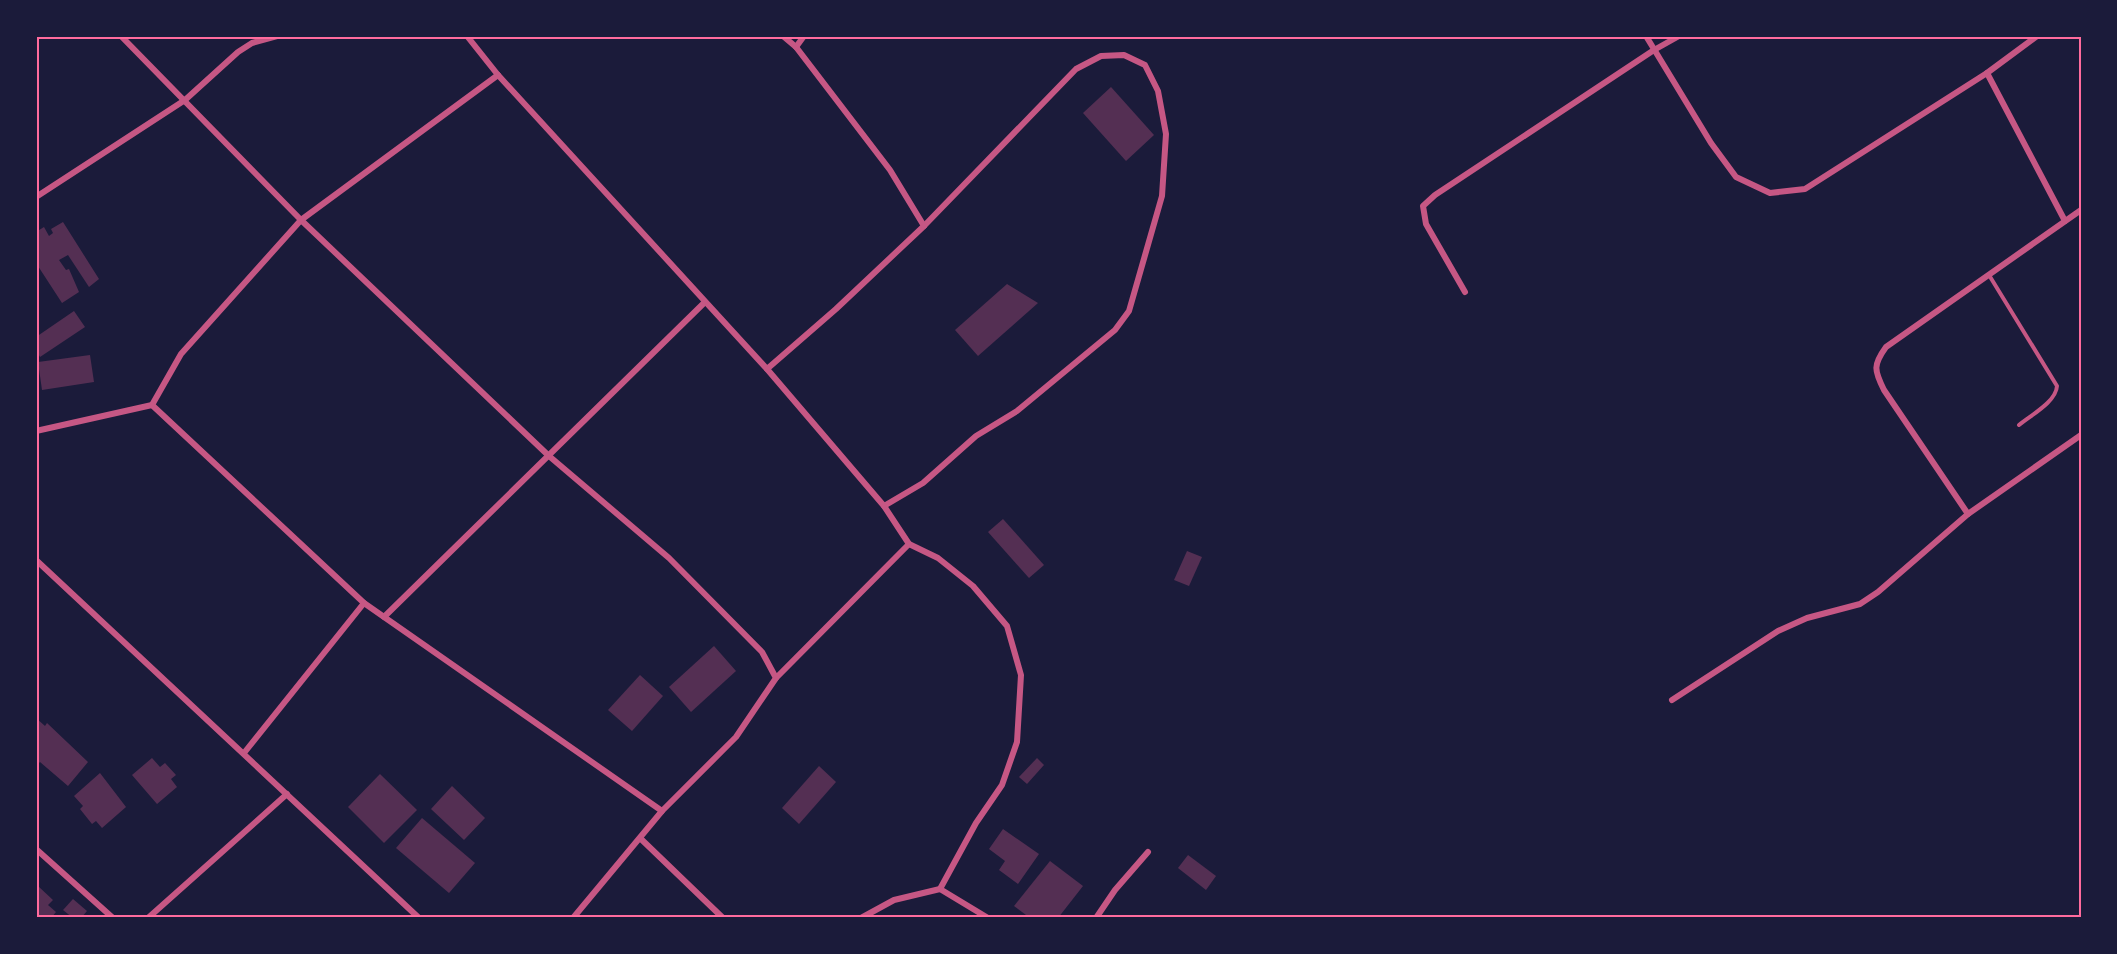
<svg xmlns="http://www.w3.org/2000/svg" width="2117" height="954" font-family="Ubuntu,sans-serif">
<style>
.building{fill:#542f53}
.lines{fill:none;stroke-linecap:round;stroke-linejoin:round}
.service{stroke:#c65784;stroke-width:4}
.minor{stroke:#c65784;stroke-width:6}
.neatline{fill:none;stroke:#ff6b9d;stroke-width:2}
</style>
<rect width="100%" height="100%" fill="#1b1b3a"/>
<!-- building -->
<g class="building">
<path d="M1111,87l43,48 -28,26 -43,-48z"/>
<path d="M63,222l36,57 -10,8 -21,-32 -9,5 7,10 3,-1 10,23 -17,11 -26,-40v-31l8,-5 5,9 4,-3 -2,-4z"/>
<path d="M1007,284l31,19 -60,53 -23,-26z"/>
<path d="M74,311l11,16 -45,30 -4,-7v-13z"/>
<path d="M90,355l4,27 -52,8 -4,-28z"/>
<path d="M1003,519l41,46 -15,13 -41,-46z"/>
<path d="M1187,551l15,6 -13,29 -15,-6z"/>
<path d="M714,646l22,25 -45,41 -22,-25z"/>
<path d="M640,675l23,21 -31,35 -24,-21z"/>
<path d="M36,718l9,8 2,-3 41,39 -20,24 -28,-24 -4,4z"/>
<path d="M152,758l8,9 5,-4 11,12 -5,4 6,8 -20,17 -25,-29z"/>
<path d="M1037,758l7,7 -17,19 -8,-7z"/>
<path d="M819,766l17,16 -37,42 -17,-16z"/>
<path d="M100,773l26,34 -24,21 -6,-7 -4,3 -12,-15 3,-3 -9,-10z"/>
<path d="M380,774l37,36 -33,33 -36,-36z"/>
<path d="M452,786l33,32 -21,22 -33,-31z"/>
<path d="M422,818l53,45 -26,30 -53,-45z"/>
<path d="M1003,829l36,25 -21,30 -19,-14 6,-9 -16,-12z"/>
<path d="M1188,855l28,21 -10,14 -28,-22z"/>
<path d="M1050,861l33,25 -25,32h-28l-16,-12z"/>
<path d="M38,886l15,14 -5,5 8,7 -5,6h-15z"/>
<path d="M73,899l14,12 -6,7h-8l-10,-8z"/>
</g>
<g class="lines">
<!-- service -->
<path class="service" d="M1989,275l68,111c-1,16 -26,29 -38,39"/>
<!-- minor -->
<g class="minor">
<path d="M121,36l180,184 248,236 120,102 93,94 14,26 -40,59 -74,74 -89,107"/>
<path d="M467,36l31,39 269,294 69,-60 88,-83 152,-157 25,-13 23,-1 21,10 13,26 8,43 -4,62 -33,115 -14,19 -98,81 -41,25 -53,47 -39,23"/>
<path d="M783,36l13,11 94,123 34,56"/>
<path d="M1646,36l65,107 25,34 34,16 35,-4 182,-116 50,-37"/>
<path d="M796,47l8,-11"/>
<path d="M1987,73l78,148"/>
<path d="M498,75l-197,145 -120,134 -29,51 212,198 298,208"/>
<path d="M36,197l149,-97 53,-48 14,-9 25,-7"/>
<path d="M1465,292l-39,-68 -3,-18 12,-11 219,-145 25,-14"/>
<path d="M767,369l117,137 25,38 -133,134"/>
<path d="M36,431l116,-26"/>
<path d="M1968,514l-84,-124c-10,-20 -11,-25 2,-43l195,-137"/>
<path d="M909,544l29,14 35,28 34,40 14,49 -4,67 -15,43 -26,38 -36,66 48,29"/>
<path d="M36,560l383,358"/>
<path d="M384,617l321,-315"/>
<path d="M1672,700l106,-69 29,-13 53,-14 18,-12 90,-78 113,-79"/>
<path d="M244,753l120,-150"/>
<path d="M641,839l82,79"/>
<path d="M36,849l77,69"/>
<path d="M148,918l139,-124"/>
<path d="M861,918l33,-18 46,-11"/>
<path d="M1096,918l19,-28 33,-38"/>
</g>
</g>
<!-- border -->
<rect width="2117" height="954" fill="none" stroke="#1b1b3a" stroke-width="75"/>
<rect x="38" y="38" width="2042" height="878" class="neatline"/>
</svg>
